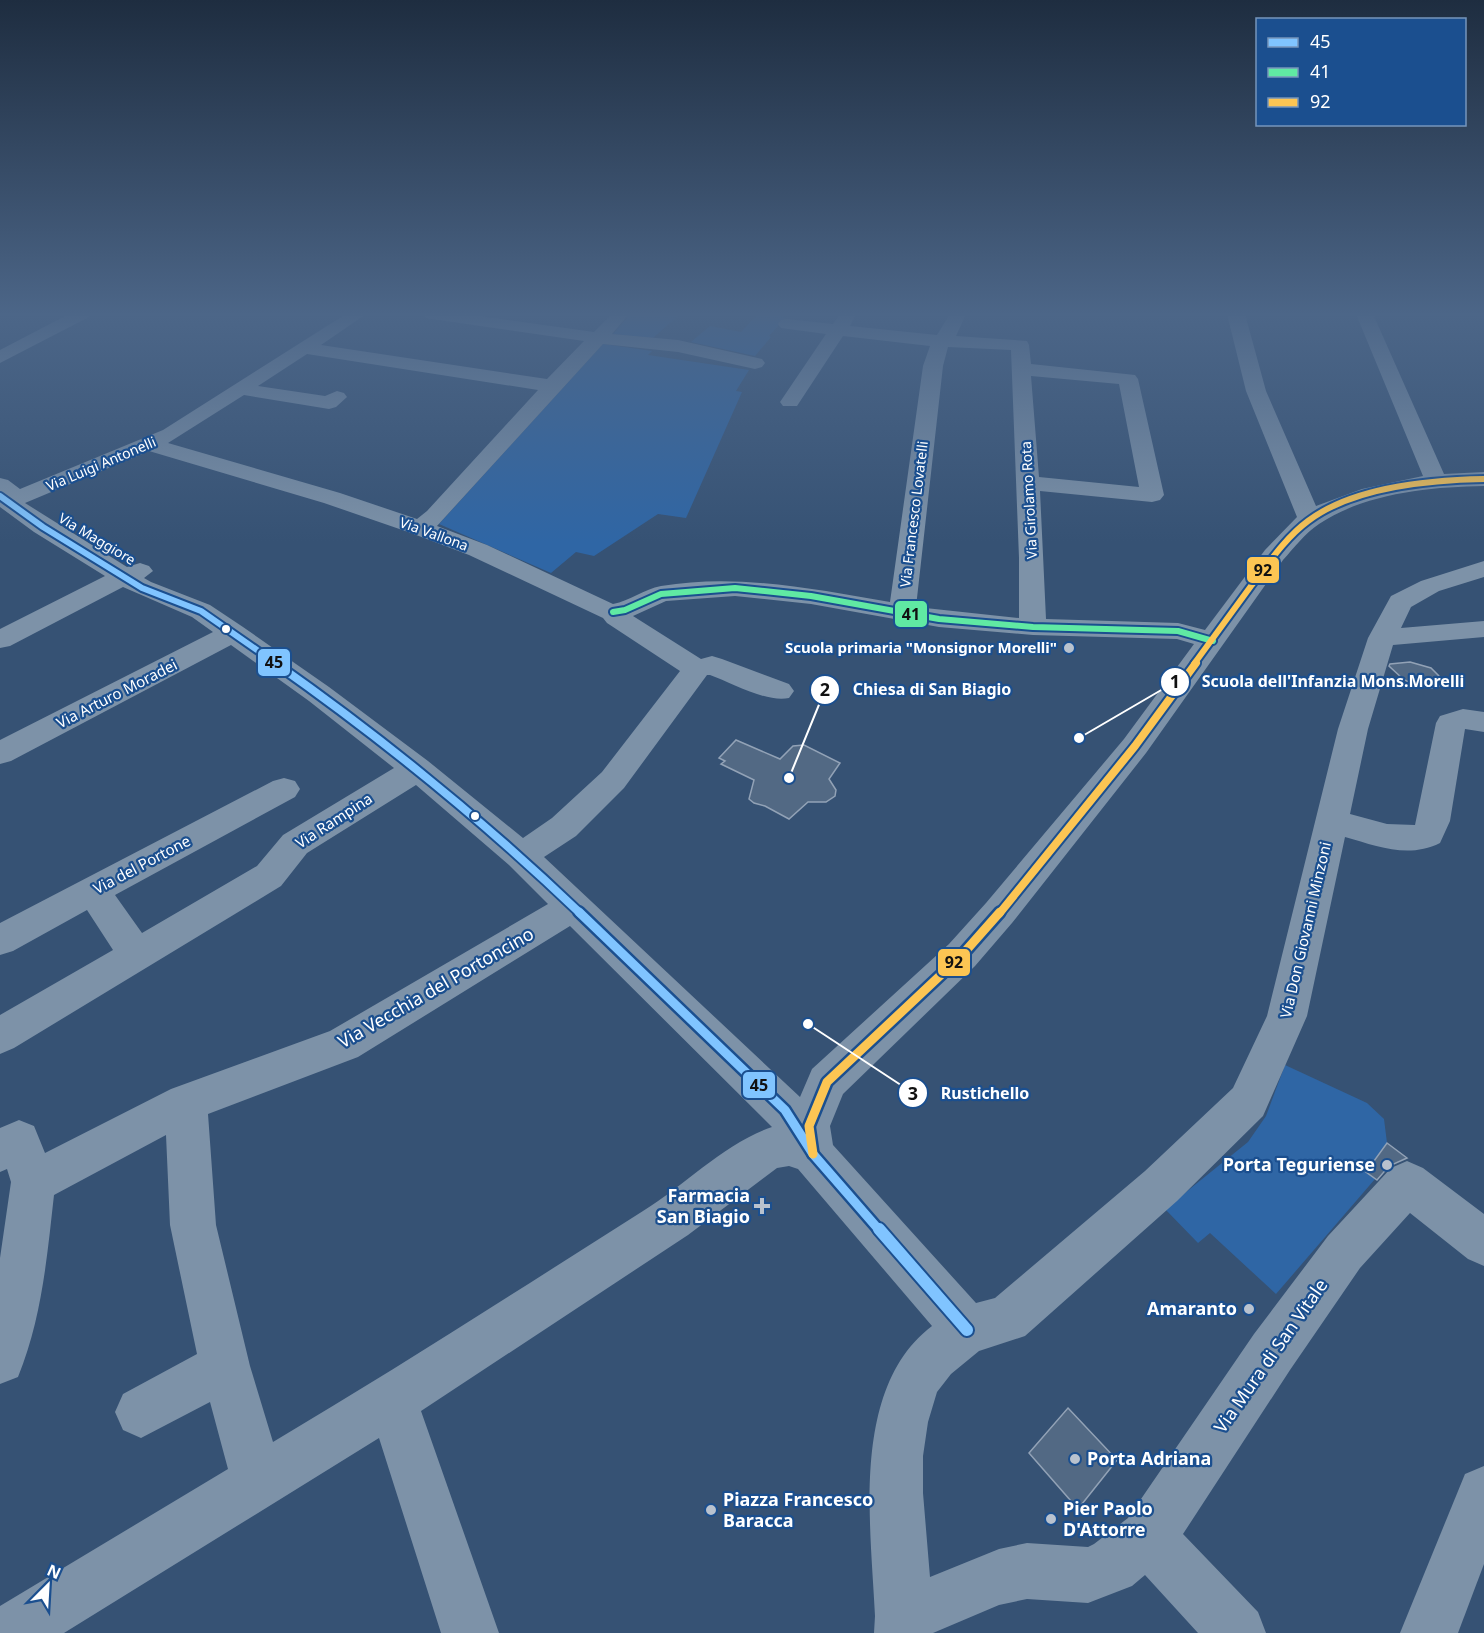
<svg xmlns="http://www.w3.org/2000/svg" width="1484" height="1633" font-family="'Noto Sans',sans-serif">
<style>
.green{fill:#2f66a5}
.building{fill:#526984;stroke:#92a2b6;stroke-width:1.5}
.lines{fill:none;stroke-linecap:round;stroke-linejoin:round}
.minor{fill:#7d92a8;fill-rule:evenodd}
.bus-1-far3-casing{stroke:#1b4f8f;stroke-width:10}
.bus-1-far2-casing{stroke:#1b4f8f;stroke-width:12}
.bus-1-far1-casing{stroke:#1b4f8f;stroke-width:14}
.bus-1-casing{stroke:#1b4f8f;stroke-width:16}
.bus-2-casing{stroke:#1b4f8f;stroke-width:10}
.bus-3-far2-casing{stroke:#1b4f8f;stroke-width:10}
.bus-3-far1-casing{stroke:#1b4f8f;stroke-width:12}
.bus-3-casing{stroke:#1b4f8f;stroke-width:14}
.bus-1-far3{stroke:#80c4ff;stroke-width:6}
.bus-1-far2{stroke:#80c4ff;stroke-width:8}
.bus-1-far1{stroke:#80c4ff;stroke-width:9}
.bus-1{stroke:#80c4ff;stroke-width:12}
.bus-2{stroke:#60e9a3;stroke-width:6}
.bus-3-far2{stroke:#fcc553;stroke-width:6}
.bus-3-far1{stroke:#fcc553;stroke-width:8}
.bus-3{stroke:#fcc553;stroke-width:9}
.bus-dot{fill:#fff;stroke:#1b4f8f;stroke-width:2}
.poi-dot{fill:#b9c2ce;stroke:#1b4f8f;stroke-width:2}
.labels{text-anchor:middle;stroke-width:4.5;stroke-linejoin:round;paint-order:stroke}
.far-street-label{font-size:14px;fill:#fff;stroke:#1b4f8f}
.poi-label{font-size:15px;font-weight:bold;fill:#fff;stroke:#1b4f8f;text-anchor:end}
.street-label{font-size:15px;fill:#fff;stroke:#1b4f8f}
.near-street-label{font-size:18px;fill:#fff;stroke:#1b4f8f}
.near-poi-label{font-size:18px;font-weight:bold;fill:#fff;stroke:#1b4f8f;text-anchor:end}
.leader{fill:none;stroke:#fff;stroke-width:2}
.callout-dot{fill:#fff;stroke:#1b4f8f;stroke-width:2}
.mark-label{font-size:18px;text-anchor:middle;font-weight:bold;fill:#111}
.callout-label{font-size:16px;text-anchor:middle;font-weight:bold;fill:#fff;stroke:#1b4f8f;stroke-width:4.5;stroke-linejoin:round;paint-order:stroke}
.line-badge{stroke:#1b4f8f;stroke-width:2}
.pale-badge-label{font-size:16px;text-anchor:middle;font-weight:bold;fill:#111}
</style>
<rect width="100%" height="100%" fill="#365274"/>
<!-- green -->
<g class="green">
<path d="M631,314h49l-27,24 -40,-4z"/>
<path d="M758,314l28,3 -17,19 2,1 -16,19 -64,-14 19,-16 31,6z"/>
<path d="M603,344l49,7 -4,4 101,15 -13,21 6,1 -56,126 -28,-4 -64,42 -18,-4 -25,21 -112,-49z"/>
<path d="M1285,1065l82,38 17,16 3,24 -21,29 9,7 -99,115 -66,-61 -12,10 -33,-34 83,-67 18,-26z"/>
</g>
<!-- building -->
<g class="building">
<path d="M1410,662l21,6 16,16 -16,4 -15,-2 -13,-7 -14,-13 1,-2z"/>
<path d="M736,740l44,19 13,-13 11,-1 36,18 -11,16 7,11 -1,6 -9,6h-18l-19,17 -24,-13 -11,-3 -5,-4 5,-19 -33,-16 4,-3 -6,-3z"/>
<path d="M1387,1143l20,15 -18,8 -12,14 -11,-8z"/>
<path d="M1068,1408l49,52 -39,49 -49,-56z"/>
</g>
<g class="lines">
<!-- minor -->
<g class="minor">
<path d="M69,314h21l-3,4 -87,45v-13z"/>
<path d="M346,314h20l-45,31 226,34 37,-38 -152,-22 -6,-1 -3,-4h42l129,18 18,-18h17l-17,20 66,6 84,19 3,4 -3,4 -7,2 -77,-17 -75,-8 -166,182 50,19 126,59c17,-3 31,-15 48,-18 76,-13 153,3 229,16l33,-236 7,-20 -87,-10 -46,70h-14l-3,-4 46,-68 -45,-6 -3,-4 3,-4 6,-1 46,5 7,-10h16l-6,12 87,9 13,-21h16l-10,22 71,5 2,4 2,19 104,11 3,4 26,116 -4,5 -8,2 -112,-11 6,128 132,4 27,7 60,-80 32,-33 -51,-126 -19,-77h18l21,77 50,115 46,-17 61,-13 -67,-162h17l71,160 40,-2v14c-55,1 -118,7 -165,38 -14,9 -25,24 -36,36l-137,193 -134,170 -37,43 -132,128 -13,32 3,19 143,158 19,-5 150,-127 88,-83 34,-72 71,-287 30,-91 23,-42 30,-15 63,-20v16l-45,14 -28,16 -10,21 83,-7v16l-91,8 -25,84 -18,85 37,10 28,1 21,-102 4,-7 23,-7 21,3v20l-19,-3 -15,92 -10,22c-32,16 -63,3 -95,-6l-38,179 -44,100 -86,85 -152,135 -46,15 -28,23 -14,18 -9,30 -5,34v37l7,84 69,-28 28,-6 61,4 6,-3 34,-26 126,-184 74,-98 63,-68 16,-7 16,7 61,46v52l-16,-7 -58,-46 -50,55 -70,102 -107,164 75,78 8,21h-68l-53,-58 -13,11 -44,17 -61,-4 -28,6 -66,28h-59l1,-17c-4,-90 -25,-228 57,-290l-134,-157 -9,-3 -12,2 -89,67 -267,176 78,222h-58l-62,-195 -315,195h-64v-27l228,-137 -18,-67 -69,36 -18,-8 -8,-18 8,-18 74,-40 -27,-129 -4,-90 -112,60c-7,62 -12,123 -36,182l-18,7v-126l11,-76 -4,-13 -7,3v-44l19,-8 15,6 11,27 126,-64 159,-58 218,-127 -39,-39 -93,-80 -109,68 -26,33 -267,162 -14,6v-39l113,-65 -26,-40 -74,41 -13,4v-32l273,-142 11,-3 11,3 5,8 -5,8 -180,98 27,38 115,-67 26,-31 111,-67 -85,-67 -78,-56 -220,116 -11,3v-24l213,-108 -21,-15 -69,-30 -113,59 -10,2v-19l105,-53 -71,-44 -34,-25v-29l8,2 12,9 143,-59zM948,347l63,3 8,208v60l-103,-11 27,-241zM307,354l231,36 -111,121 -10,8 -77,-26 -172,-50 76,-48 85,14 7,-2 11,-10 -3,-4 -7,-2 -12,5 -67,-10zM1031,376l88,8 20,103 -100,-10zM149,451l175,52 87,30 58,22 134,63 4,5 73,48 -78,101 -50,46 -29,20 -95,-77 -99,-74 -86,-60 -33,-22 -59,-23 -7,-4 9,-7 -4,-5 -9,-3 -13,4 -102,-64zM735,596l76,8 128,23 94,8 144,4 17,5 -70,95 -138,164 -37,41 -137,125 -12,28 -256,-240 32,-21 48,-48 83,-113h3c22,8 57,28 79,23l5,-7 -5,-7 -67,-25 -10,-3 -11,3 -68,-43 33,-15zM570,926l202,201c-46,15 -87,58 -129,84 -123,78 -245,157 -370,231l-23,-76 -34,-141 -8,-111 150,-57z"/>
<path d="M1484,1466v98l-26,69h-58l65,-159z"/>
</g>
<defs>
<path id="bus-1-far3" d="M0,496l43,31 99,61 59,23 76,53"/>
<path id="bus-1-far2" d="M275,663c108,76 210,159 306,251"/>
<path id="bus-1-far1" d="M579,912l206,198 28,44 67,77"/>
<path id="bus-1" d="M879,1229l88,101"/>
<path id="bus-2" d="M613,612l12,-2 36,-16 74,-6 76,8 128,23 94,8 145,4 35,10"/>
<path id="bus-3-far2" d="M1194,664c19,-26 38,-52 57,-78 17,-22 34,-48 57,-65 45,-34 121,-41 176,-42"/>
<path id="bus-3-far1" d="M999,914l136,-168 61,-83"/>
<path id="bus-3" d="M813,1154l-4,-28 18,-44 135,-127 38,-43"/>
</defs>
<!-- bus-1-far3 casing -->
<use href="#bus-1-far3" class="bus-1-far3-casing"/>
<!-- bus-1-far2 casing -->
<use href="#bus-1-far2" class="bus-1-far2-casing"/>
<!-- bus-1-far1 casing -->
<use href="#bus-1-far1" class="bus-1-far1-casing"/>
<!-- bus-1 casing -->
<use href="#bus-1" class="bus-1-casing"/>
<!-- bus-2 casing -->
<use href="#bus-2" class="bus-2-casing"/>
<!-- bus-3-far2 casing -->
<use href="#bus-3-far2" class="bus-3-far2-casing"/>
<!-- bus-3-far1 casing -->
<use href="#bus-3-far1" class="bus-3-far1-casing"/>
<!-- bus-3 casing -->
<use href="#bus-3" class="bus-3-casing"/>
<!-- bus-1-far3 -->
<use href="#bus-1-far3" class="bus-1-far3"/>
<!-- bus-1-far2 -->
<use href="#bus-1-far2" class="bus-1-far2"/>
<!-- bus-1-far1 -->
<use href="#bus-1-far1" class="bus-1-far1"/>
<!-- bus-1 -->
<use href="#bus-1" class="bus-1"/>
<!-- bus-2 -->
<use href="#bus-2" class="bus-2"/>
<!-- bus-3-far2 -->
<use href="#bus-3-far2" class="bus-3-far2"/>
<!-- bus-3-far1 -->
<use href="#bus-3-far1" class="bus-3-far1"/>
<!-- bus-3 -->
<use href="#bus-3" class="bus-3"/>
</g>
<!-- sky -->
<linearGradient id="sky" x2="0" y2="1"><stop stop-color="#1e2d40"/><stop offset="0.58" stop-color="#4c6688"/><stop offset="1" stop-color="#4c6688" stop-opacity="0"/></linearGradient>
<rect width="1484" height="542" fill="url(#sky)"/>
<!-- markers -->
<g class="bus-dot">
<circle cx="226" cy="629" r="5"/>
<circle cx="475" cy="816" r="5"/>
</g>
<g class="poi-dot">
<circle cx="1069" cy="648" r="6"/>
<circle cx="1387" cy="1165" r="6"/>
<path d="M759 1197h6v6h6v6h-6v6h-6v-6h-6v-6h6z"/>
<circle cx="1249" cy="1309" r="6"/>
<circle cx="1075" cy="1459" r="6"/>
<circle cx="711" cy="1510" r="6"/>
<circle cx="1051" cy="1519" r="6"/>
</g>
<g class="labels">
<!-- far-street labels -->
<g class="far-street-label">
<text transform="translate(101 464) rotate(-23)" y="5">Via Luigi Antonelli</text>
<text transform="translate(1029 500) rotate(-93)" y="5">Via Girolamo Rota</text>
<text transform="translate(914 514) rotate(-83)" y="5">Via Francesco Lovatelli</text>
<text transform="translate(434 534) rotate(20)" y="5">Via Vallona</text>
<text transform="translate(97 539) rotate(31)" y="5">Via Maggiore</text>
</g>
<!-- poi labels -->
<g class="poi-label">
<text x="1057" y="653">Scuola primaria "Monsignor Morelli"</text>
</g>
<!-- street labels -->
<g class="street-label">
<text transform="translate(117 694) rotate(-27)" y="5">Via Arturo Moradei</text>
<text transform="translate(334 821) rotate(-33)" y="5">Via Rampina</text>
<text transform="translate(142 865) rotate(-28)" y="5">Via del Portone</text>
<text transform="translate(1306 930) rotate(-77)" y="5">Via Don Giovanni Minzoni</text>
</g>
<!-- near-street labels -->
<g class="near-street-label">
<text transform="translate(436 988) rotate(-30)" y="6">Via Vecchia del Portoncino</text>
<text transform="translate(1271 1356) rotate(-55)" y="6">Via Mura di San Vitale</text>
</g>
<!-- near-poi labels -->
<g class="near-poi-label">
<text x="1375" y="1171">Porta Teguriense</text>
<text x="750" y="1202">Farmacia<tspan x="750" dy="21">San Biagio</tspan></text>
<text x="1237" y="1315">Amaranto</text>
<text x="1087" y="1465" text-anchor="start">Porta Adriana</text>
<text x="723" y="1506" text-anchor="start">Piazza Francesco<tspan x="723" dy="21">Baracca</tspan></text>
<text x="1063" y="1515" text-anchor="start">Pier Paolo<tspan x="1063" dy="21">D'Attorre</tspan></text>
</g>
</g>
<!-- callouts -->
<path class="leader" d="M1079 738L1175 682M789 778L825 690M808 1024L913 1093"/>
<g class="callout-dot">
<circle cx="1079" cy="738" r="6"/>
<circle cx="789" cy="778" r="6"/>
<circle cx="808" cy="1024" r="6"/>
<circle cx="1175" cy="682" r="15"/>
<circle cx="825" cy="690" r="15"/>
<circle cx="913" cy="1093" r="15"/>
</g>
<g class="mark-label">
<text x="1175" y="688">1</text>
<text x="825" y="696">2</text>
<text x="913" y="1100">3</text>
</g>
<g class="callout-label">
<text x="1333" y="687">Scuola dell'Infanzia Mons.Morelli</text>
<text x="932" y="695">Chiesa di San Biagio</text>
<text x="985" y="1099">Rustichello</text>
</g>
<g class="line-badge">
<rect x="1246" y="556" width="34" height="28" rx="6" fill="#fcc553"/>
<rect x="894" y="600" width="34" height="28" rx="6" fill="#60e9a3"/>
<rect x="257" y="648" width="34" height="29" rx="6" fill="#80c4ff"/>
<rect x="937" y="948" width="34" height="29" rx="6" fill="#fcc553"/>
<rect x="742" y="1071" width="34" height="28" rx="6" fill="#80c4ff"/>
</g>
<g class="pale-badge-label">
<text x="1263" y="576">92</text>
<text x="911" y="620">41</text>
<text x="274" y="668">45</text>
<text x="954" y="968">92</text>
<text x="759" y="1091">45</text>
</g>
<!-- legend -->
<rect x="1256" y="18" width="210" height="108" fill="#1b4f8f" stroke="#7695bc" stroke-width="1.5"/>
<rect x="1268" y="38" width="30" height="9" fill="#80c4ff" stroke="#7695bc" stroke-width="1.5"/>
<text x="1310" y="48" font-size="18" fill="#ffffff">45</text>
<rect x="1268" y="68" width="30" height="9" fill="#60e9a3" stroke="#7695bc" stroke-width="1.5"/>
<text x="1310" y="78" font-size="18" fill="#ffffff">41</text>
<rect x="1268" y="98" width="30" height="9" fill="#fcc553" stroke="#7695bc" stroke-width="1.5"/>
<text x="1310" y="108" font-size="18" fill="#ffffff">92</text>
<!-- north arrow -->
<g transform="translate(48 1585) rotate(24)" stroke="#1b4f8f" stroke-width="4.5" paint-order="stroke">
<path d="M0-4.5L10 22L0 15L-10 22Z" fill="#ffffff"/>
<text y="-9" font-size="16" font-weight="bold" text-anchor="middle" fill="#ffffff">N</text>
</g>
</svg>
